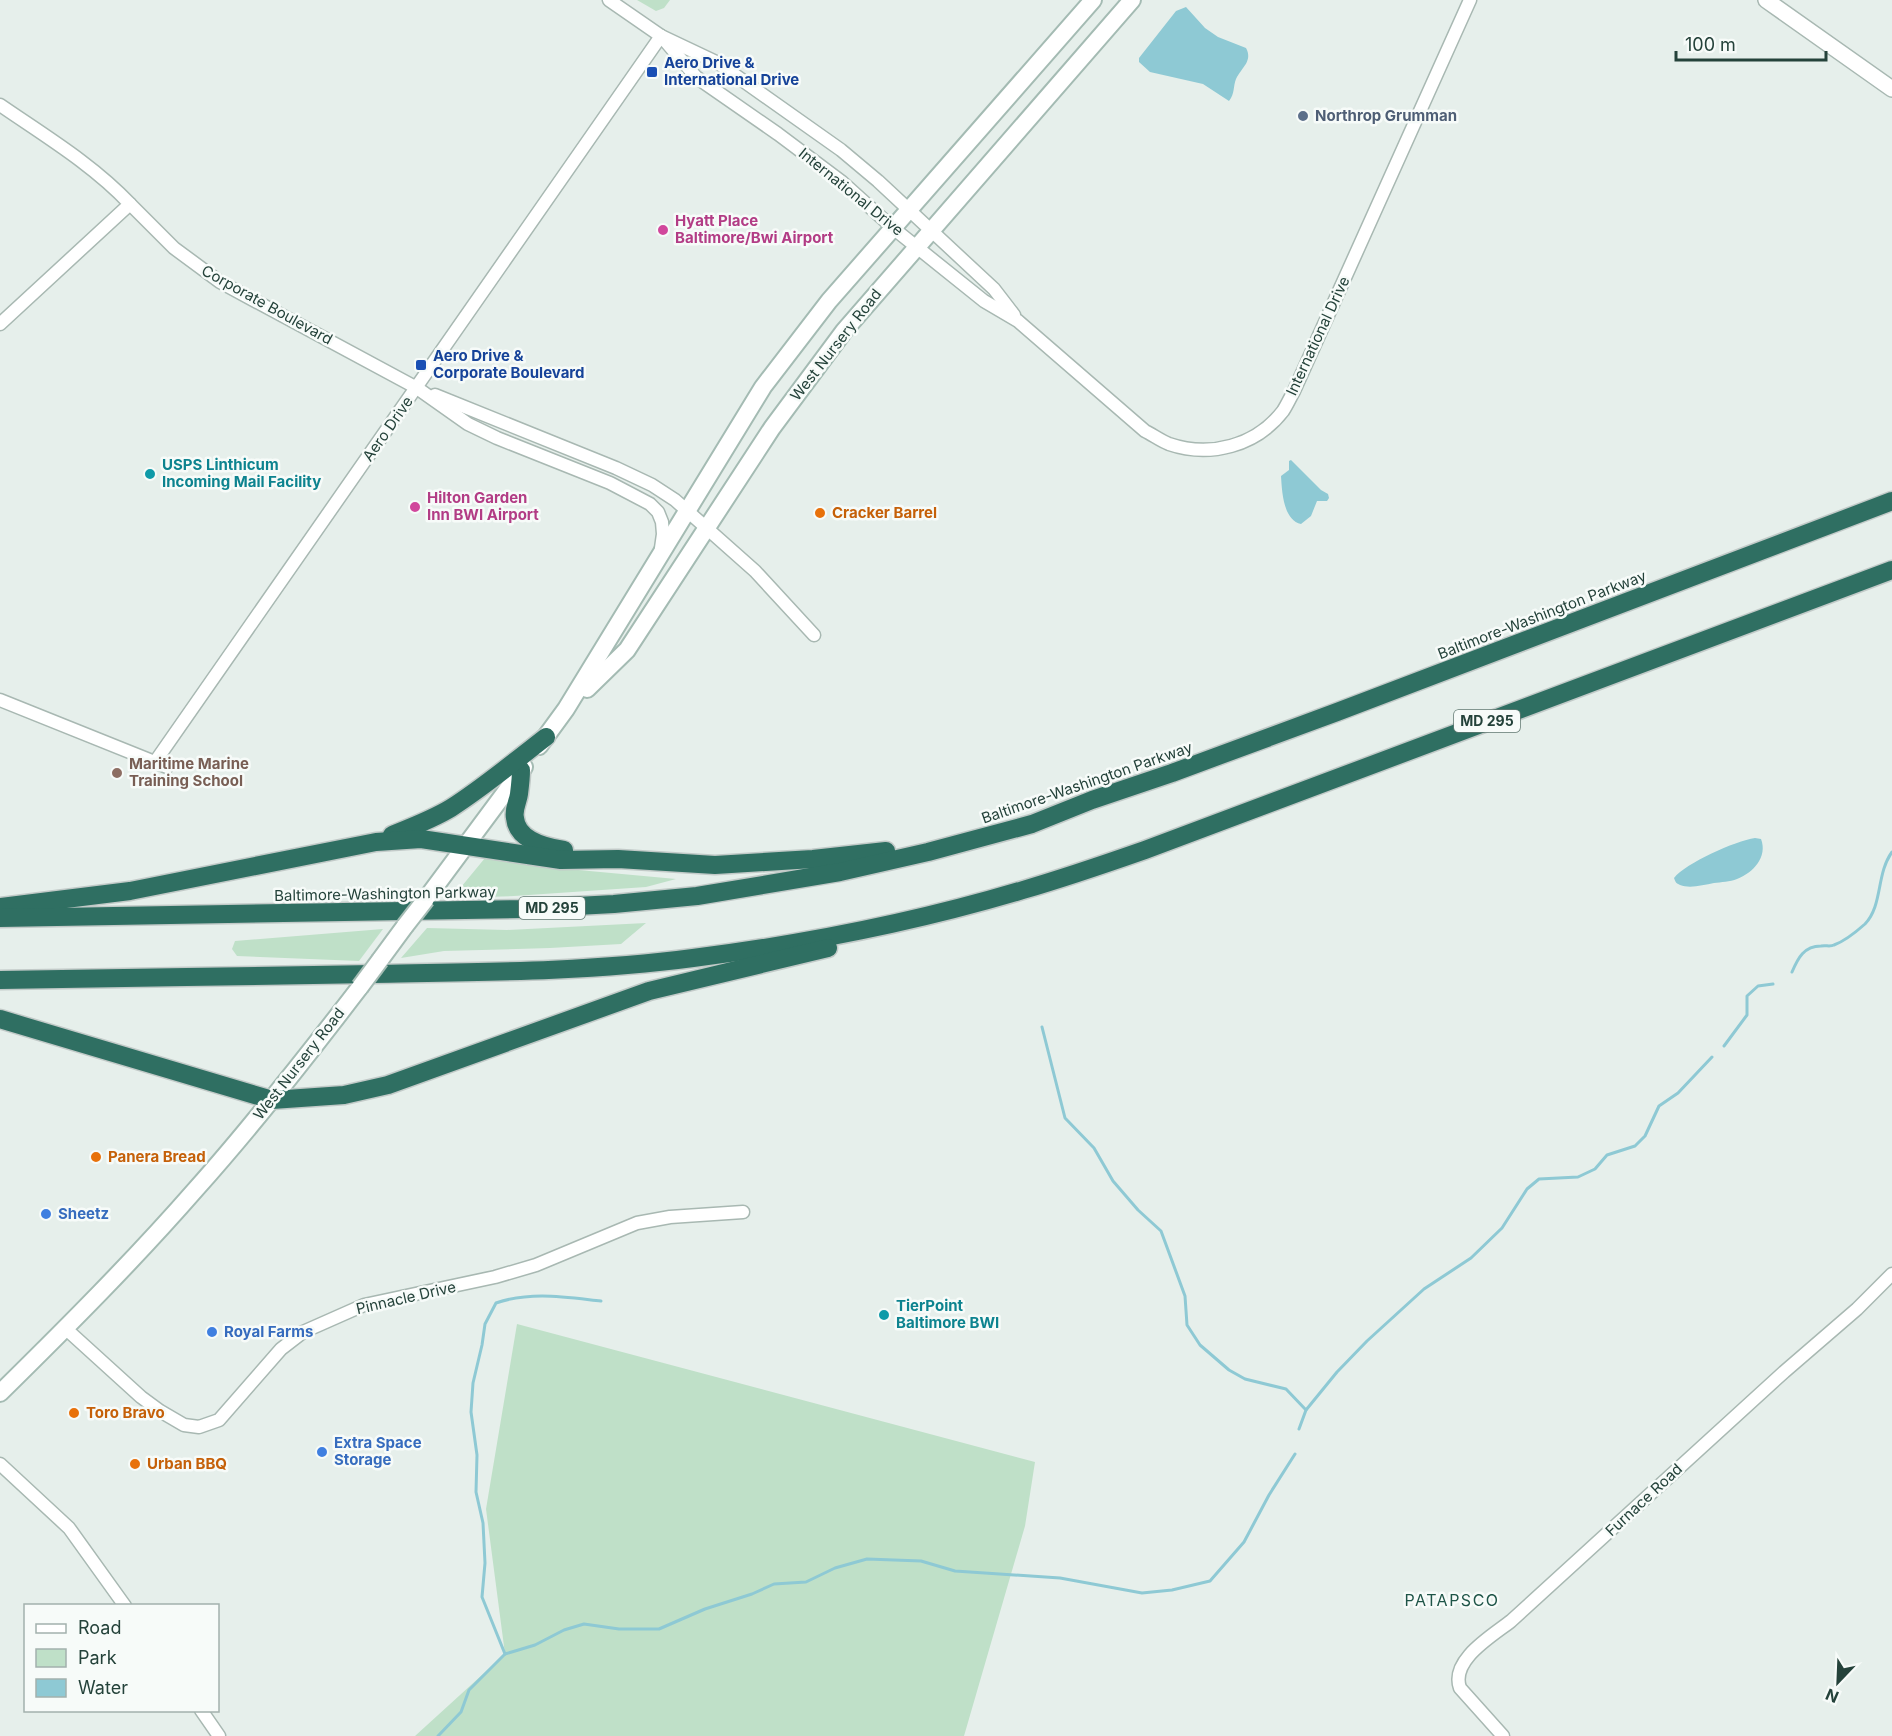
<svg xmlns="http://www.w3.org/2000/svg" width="1892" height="1736" font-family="Inter,sans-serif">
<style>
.green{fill:#bfe0c8}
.water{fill:#8ec9d4}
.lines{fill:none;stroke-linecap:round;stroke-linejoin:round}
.stream{stroke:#8ec9d4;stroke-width:3}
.minor-casing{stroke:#a8b8b2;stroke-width:15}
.tertiary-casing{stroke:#a8b8b2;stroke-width:18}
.secondary-casing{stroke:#a4bbb3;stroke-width:20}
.motorway-casing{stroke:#c2cac8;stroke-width:21}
.minor{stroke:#fff;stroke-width:12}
.tertiary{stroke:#fff;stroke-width:15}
.secondary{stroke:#fff;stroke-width:16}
.motorway{stroke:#2f6f62;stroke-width:18}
.secondary-bridge-casing{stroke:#a4bbb3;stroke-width:20;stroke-linecap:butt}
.secondary-bridge{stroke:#fff;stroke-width:16}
.transit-dot{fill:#1a4fb4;stroke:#f7fbf9;stroke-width:2}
.service-dot{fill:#5c6f8a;stroke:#f7fbf9;stroke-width:2}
.hotel-dot{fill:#d1479c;stroke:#f7fbf9;stroke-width:2}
.culture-dot{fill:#0f9aa8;stroke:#f7fbf9;stroke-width:2}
.food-dot{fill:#e8710a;stroke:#f7fbf9;stroke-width:2}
.education-dot{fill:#8d6e63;stroke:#f7fbf9;stroke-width:2}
.shop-dot{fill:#3f7fe0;stroke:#f7fbf9;stroke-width:2}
.labels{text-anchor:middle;stroke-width:5;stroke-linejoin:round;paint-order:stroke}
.shield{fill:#f7fbf9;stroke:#637a73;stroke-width:1.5}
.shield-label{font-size:14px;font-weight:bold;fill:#24423a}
.transit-label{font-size:15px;font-weight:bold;fill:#164399;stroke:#f7fbf9;text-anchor:start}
.service-label{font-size:15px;font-weight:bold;fill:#4e5e75;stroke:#f7fbf9;text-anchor:start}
.street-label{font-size:15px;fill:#24423a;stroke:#f7fbf9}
.hotel-label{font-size:15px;font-weight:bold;fill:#b23c85;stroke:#f7fbf9;text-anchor:start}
.culture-label{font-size:15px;font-weight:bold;fill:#0d838f;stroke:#f7fbf9;text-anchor:start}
.food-label{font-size:15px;font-weight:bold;fill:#c56008;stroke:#f7fbf9;text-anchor:start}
.education-label{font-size:15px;font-weight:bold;fill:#785e54;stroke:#f7fbf9;text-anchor:start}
.shop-label{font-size:15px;font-weight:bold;fill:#366cbe;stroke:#f7fbf9;text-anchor:start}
.neighbourhood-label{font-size:16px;letter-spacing:1.5px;fill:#1f5548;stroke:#f7fbf9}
</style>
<rect width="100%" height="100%" fill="#e6efeb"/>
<!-- green -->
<g class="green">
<path d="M637,0h33l-6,8 -8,3z"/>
<path d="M485,858l72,10 119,11 -30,8 -132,9 -62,2z"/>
<path d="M646,923l-25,21 -71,4 -106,3 -43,7 26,-30 80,2z"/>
<path d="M383,929l-24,32 -122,-5 -5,-7 3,-8z"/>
<path d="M517,1324l518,138 -10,64 -61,210h-549l90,-82 -19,-145z"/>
</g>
<!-- water -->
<g class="water">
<path d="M1186,7l19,21 13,9 28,11c7,13 -4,19 -10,31 -3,7 -1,15 -7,22l-26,-17 -53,-12 -11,-10v-4l37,-47z"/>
<path d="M1291,460l30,30 7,4 1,4 -2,3h-10l-6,15 -10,8c-18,-4 -19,-33 -20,-48l8,-6v-9z"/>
<path d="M1755,838l6,1c7,18 -8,34 -24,40 -7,3 -16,3 -23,4 -11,2 -24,6 -34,2 -4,-2 -4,-2 -6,-7 12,-15 61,-37 81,-40z"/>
</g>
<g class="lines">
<!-- stream -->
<g class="stream">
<path d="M1792,972c6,-14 12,-26 29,-26 5,-1 9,1 13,-1 11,-4 22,-13 31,-21 18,-19 11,-50 27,-72"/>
<path d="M1042,1027l23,91 29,30 19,33 25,29 23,21 24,65 2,29 13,20 29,25 16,9 41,10 20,21"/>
<path d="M1724,1046l23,-31v-19l11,-10 15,-2"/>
<path d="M1299,1429l7,-19 31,-38 30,-31 57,-52 47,-31 31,-30 25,-39 12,-10 39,-2 17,-8 12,-14 28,-9 10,-10 14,-30 19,-13 34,-36"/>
<path d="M505,1654l-23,-57 3,-34 -2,-40 -7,-31 1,-37 -6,-43 2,-29 9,-38 3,-21 11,-21c35,-12 69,-6 105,-2"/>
<path d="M438,1736l23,-24 8,-22 36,-36 30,-9 29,-15 20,-6 35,5h40l46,-20 47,-15 22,-10 32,-2 29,-14 32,-9 54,2 34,10 105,7 82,15 30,-3 38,-9 34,-39 25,-47 26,-41"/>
</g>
<defs>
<g id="minor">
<path d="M609,0l52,36 57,27 123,87 37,31 116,108 20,26"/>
<path d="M661,36l35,41 82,57 64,48 51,46 91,73 34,20 127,110c8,4 16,10 24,13 41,14 87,2 114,-33 4,-6 7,-13 11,-20l176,-391"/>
<path d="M0,105c45,31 92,59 130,99l-130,120"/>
<path d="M130,204l44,44 46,34 197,106 51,36 29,14 113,45 40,21 8,8 4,10 1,12 -2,14"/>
<path d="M435,395l181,73 36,17 23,15 80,71 59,64"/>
<path d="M0,700l167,67"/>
<path d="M155,762l506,-726"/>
<path d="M65,1328l76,69 19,14 24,14 15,2 20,-7 62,-71 22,-17 61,-27 131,-28 41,-12 101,-42 33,-6 73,-5"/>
<path d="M0,1464l69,64 56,78"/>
<path d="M201,1710l18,26"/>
<path d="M1503,1736l-43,-48c-10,-28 32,-52 51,-67l273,-249 73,-63 35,-35"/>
</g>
<path id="tertiary" d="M1766,0l126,89"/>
<g id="secondary">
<path d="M587,689l40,-39 145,-222 72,-97 288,-331"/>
<path d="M539,746l27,-37 197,-322 66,-86 264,-301"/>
<path d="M426,899l98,-132"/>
<path d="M380,960l25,-34"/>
<path d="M0,1393c67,-66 134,-133 196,-204 58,-65 111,-133 164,-202"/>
</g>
<g id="motorway">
<path d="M521,770c0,8 -1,16 -2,24 -1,8 -6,15 -4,24 2,22 30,29 49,32"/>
<path d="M392,835c20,-8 41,-16 59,-27 33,-21 64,-47 95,-71"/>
<path d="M1,907l129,-16 246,-49 45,-3 140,21 57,-1 97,6 98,-6 73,-8"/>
<path d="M0,918l521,-9 93,-5 83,-8 143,-24 88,-20 104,-28 60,-24 80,-27 165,-61 555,-211"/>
<path d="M0,980c124,-2 249,-4 373,-6 107,-2 214,-2 320,-16 111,-14 223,-36 330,-68 41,-12 82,-26 122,-40l747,-280"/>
<path d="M0,1019l272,81 72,-5 44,-10 261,-94 179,-43"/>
</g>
</defs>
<!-- minor casing -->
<use href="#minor" class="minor-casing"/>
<!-- tertiary casing -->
<use href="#tertiary" class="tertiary-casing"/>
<!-- secondary casing -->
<use href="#secondary" class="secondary-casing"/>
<!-- motorway casing -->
<use href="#motorway" class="motorway-casing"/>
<!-- minor -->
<use href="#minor" class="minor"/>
<!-- tertiary -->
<use href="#tertiary" class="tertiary"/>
<!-- secondary -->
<use href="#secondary" class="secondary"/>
<!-- motorway -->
<use href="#motorway" class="motorway"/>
<defs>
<g id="secondary-bridge">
<path d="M405,926l21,-27"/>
<path d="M360,987l20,-27"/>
</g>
</defs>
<!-- secondary-bridge casing -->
<use href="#secondary-bridge" class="secondary-bridge-casing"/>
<!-- secondary-bridge -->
<use href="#secondary-bridge" class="secondary-bridge"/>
</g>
<!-- markers -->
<g class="transit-dot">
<rect x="646" y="66" width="12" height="12" rx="3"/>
<rect x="415" y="359" width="12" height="12" rx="3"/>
</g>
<circle class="service-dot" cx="1303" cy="116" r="6"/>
<g class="hotel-dot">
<circle cx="663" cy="230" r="6"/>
<circle cx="415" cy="507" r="6"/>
</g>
<g class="culture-dot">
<circle cx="150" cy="474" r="6"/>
<circle cx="884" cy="1315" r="6"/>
</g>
<g class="food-dot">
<circle cx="820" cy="513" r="6"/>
<circle cx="96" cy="1157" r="6"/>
<circle cx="74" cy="1413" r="6"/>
<circle cx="135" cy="1464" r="6"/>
</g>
<circle class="education-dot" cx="117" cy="773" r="6"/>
<g class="shop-dot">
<circle cx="46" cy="1214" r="6"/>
<circle cx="212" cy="1332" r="6"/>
<circle cx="322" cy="1452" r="6"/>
</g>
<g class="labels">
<!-- shield labels -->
<g class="shield">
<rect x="1454" y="710" width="66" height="22" rx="4.5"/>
<rect x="519" y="897" width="66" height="22" rx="4.5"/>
</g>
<g class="shield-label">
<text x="1487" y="726">MD 295</text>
<text x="552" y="913">MD 295</text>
</g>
<!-- transit labels -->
<g class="transit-label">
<text x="664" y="68">Aero Drive &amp;<tspan x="664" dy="17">International Drive</tspan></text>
<text x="433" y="361">Aero Drive &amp;<tspan x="433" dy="17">Corporate Boulevard</tspan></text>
</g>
<!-- service labels -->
<g class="service-label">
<text x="1315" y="121">Northrop Grumman</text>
</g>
<!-- street labels -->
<g class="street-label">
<text transform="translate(851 192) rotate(39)" y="5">International Drive</text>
<text transform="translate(267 305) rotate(29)" y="5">Corporate Boulevard</text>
<text transform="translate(1318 336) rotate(-65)" y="5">International Drive</text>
<text transform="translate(836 345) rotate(-52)" y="5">West Nursery Road</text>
<text transform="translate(388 429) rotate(-55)" y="5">Aero Drive</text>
<text transform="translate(1542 615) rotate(-21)" y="5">Baltimore-Washington Parkway</text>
<text transform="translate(1087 783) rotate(-19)" y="5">Baltimore-Washington Parkway</text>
<text transform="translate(385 894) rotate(-1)" y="5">Baltimore-Washington Parkway</text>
<text transform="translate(299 1064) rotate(-52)" y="5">West Nursery Road</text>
<text transform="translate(406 1298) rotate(-13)" y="5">Pinnacle Drive</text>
<text transform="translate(1644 1500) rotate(-43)" y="5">Furnace Road</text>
</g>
<!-- hotel labels -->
<g class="hotel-label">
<text x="675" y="226">Hyatt Place<tspan x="675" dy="17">Baltimore/Bwi Airport</tspan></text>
<text x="427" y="503">Hilton Garden<tspan x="427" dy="17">Inn BWI Airport</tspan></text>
</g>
<!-- culture labels -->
<g class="culture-label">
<text x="162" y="470">USPS Linthicum<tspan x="162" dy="17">Incoming Mail Facility</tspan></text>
<text x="896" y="1311">TierPoint<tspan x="896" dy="17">Baltimore BWI</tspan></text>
</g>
<!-- food labels -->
<g class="food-label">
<text x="832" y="518">Cracker Barrel</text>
<text x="108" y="1162">Panera Bread</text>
<text x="86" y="1418">Toro Bravo</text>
<text x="147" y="1469">Urban BBQ</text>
</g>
<!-- education labels -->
<g class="education-label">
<text x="129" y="769">Maritime Marine<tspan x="129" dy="17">Training School</tspan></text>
</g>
<!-- shop labels -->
<g class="shop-label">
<text x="58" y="1219">Sheetz</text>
<text x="224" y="1337">Royal Farms</text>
<text x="334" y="1448">Extra Space<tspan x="334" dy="17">Storage</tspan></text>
</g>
<!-- neighbourhood labels -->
<g class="neighbourhood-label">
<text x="1452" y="1606">PATAPSCO</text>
</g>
</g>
<!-- legend -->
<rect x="24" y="1604" width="195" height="108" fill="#f7fbf9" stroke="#a3b1ad" stroke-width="1.5"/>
<rect x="36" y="1624" width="30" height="9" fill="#ffffff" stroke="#a3b1ad" stroke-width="1.5"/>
<text x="78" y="1634" font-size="18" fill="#24423a">Road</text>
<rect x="36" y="1649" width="30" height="18" fill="#bfe0c8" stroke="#a3b1ad" stroke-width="1.5"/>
<text x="78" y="1664" font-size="18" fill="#24423a">Park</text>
<rect x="36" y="1679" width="30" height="18" fill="#8ec9d4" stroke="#a3b1ad" stroke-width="1.5"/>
<text x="78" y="1694" font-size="18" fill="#24423a">Water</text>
<!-- north arrow -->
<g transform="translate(1838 1682) rotate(203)" stroke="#f7fbf9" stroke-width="4.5" paint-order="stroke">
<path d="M0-4.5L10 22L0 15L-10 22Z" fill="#24423a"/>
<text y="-9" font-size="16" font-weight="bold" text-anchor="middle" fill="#24423a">N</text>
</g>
<!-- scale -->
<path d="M1676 51v9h150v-9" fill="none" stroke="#24423a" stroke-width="3"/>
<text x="1685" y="51" font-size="18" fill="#24423a" stroke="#f7fbf9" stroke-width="4.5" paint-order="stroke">100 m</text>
</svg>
